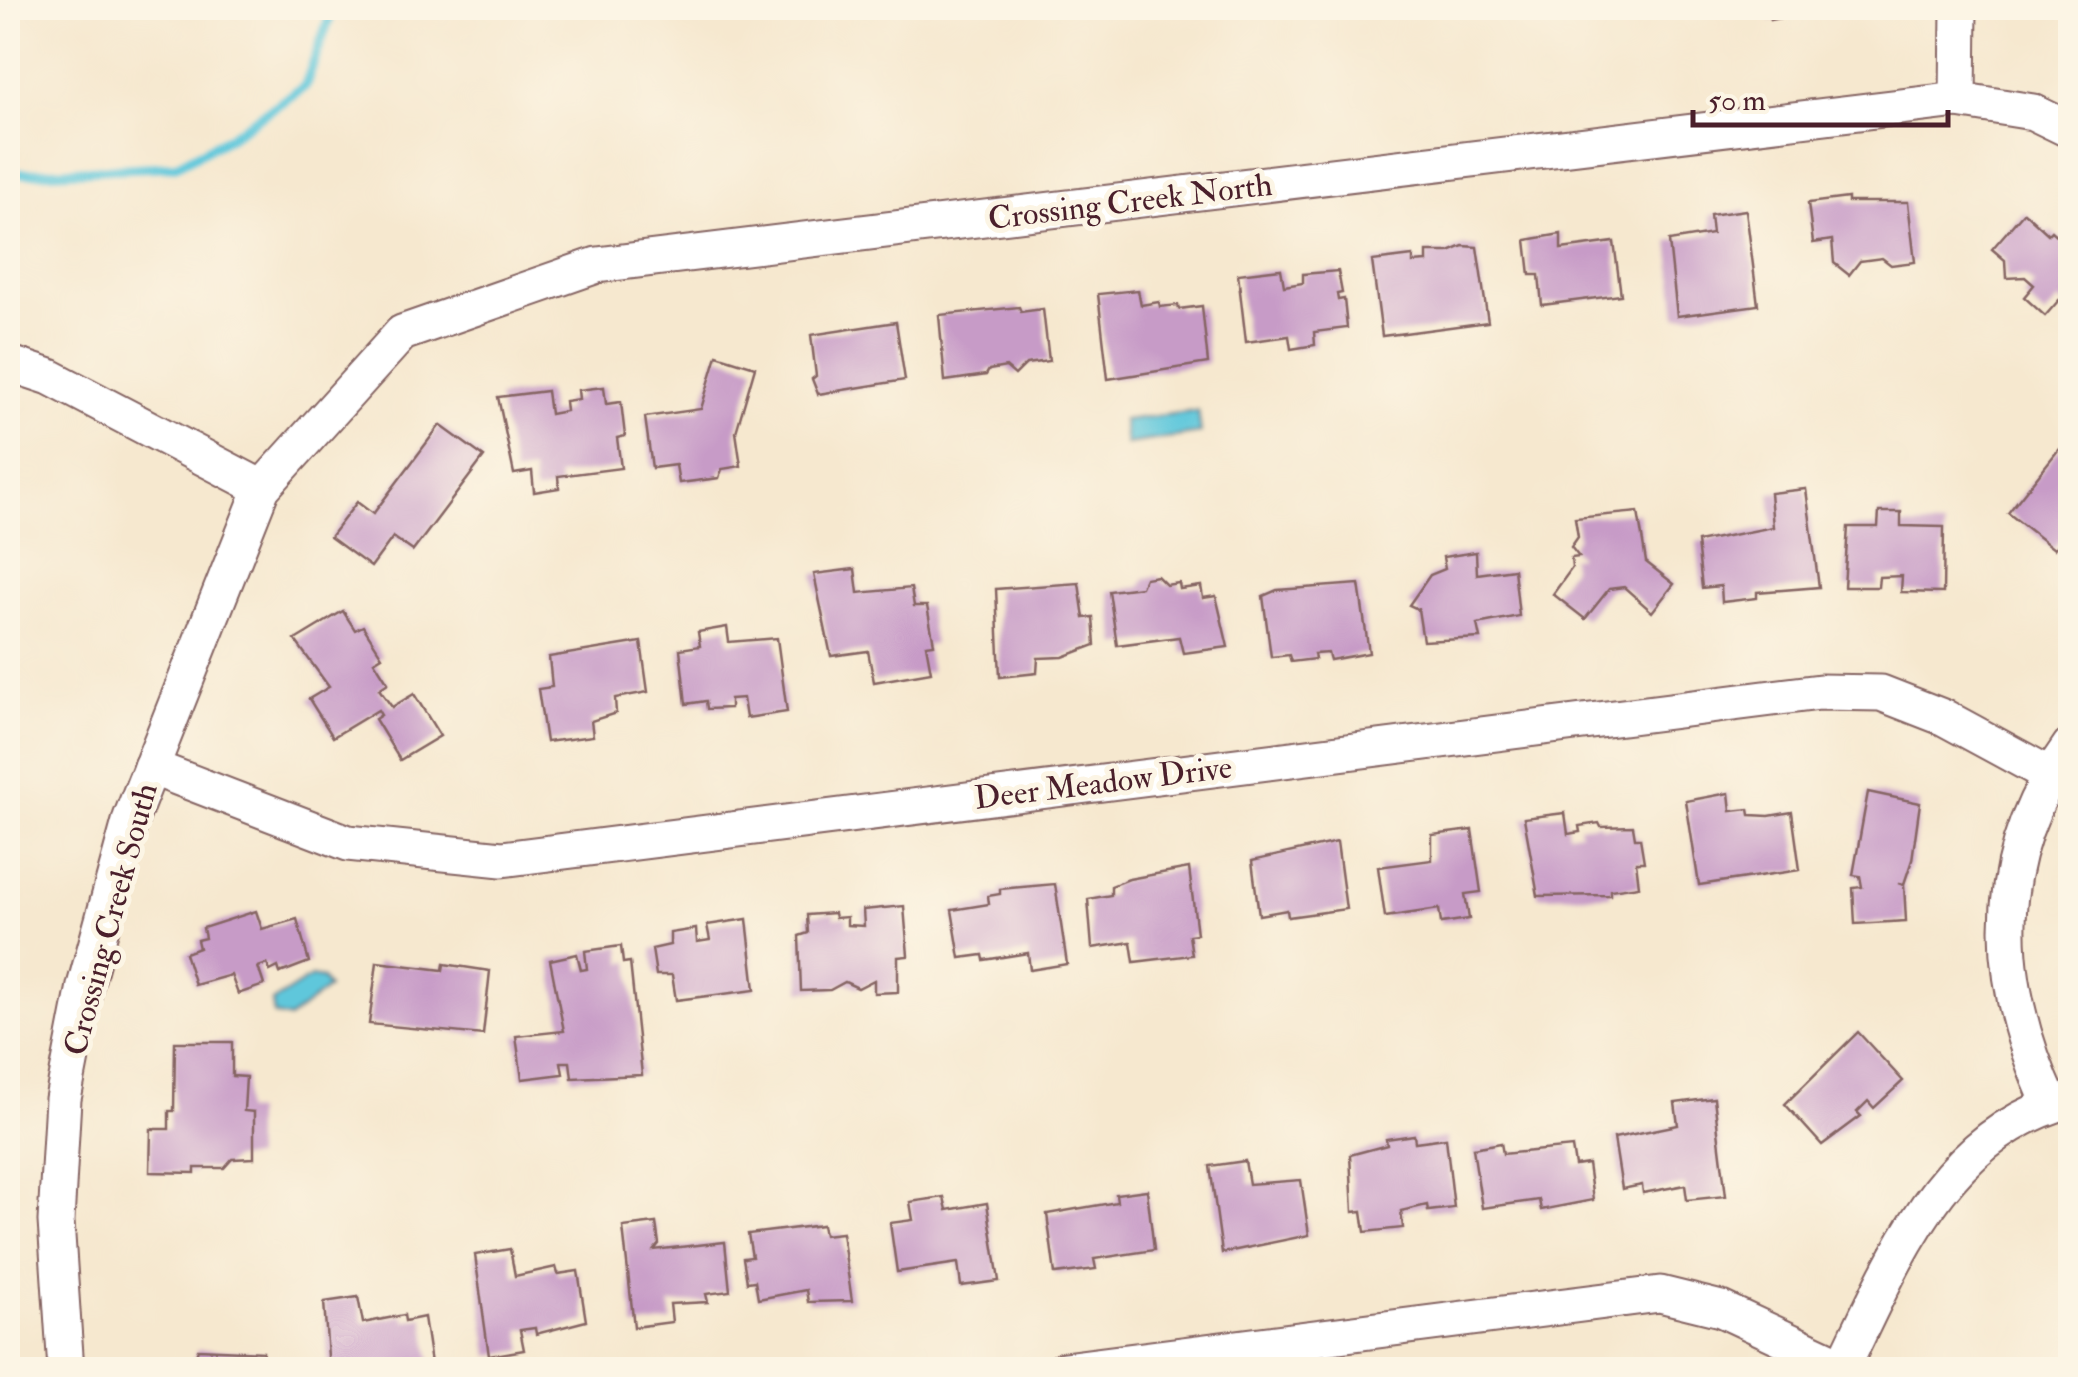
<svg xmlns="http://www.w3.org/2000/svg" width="2078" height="1377" font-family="'IM FELL Double Pica',serif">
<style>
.water{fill:#5fc7db;stroke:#547383;stroke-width:2.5}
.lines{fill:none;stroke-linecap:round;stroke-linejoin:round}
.stream{stroke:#5fc7db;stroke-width:10}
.building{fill:#c79bc7}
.minor-casing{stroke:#866564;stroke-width:39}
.minor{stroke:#fff;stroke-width:35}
.labels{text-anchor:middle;stroke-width:10;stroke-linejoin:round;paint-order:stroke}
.street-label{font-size:32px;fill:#4a1f2b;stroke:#fcf5e5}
</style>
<rect width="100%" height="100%" fill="#fcf5e5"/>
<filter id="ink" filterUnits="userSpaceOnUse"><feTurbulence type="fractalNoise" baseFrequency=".01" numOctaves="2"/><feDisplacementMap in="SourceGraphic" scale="20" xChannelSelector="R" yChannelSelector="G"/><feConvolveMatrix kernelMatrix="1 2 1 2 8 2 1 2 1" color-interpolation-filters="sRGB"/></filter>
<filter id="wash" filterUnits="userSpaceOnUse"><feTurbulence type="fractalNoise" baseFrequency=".0048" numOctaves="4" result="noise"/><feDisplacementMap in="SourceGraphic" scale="40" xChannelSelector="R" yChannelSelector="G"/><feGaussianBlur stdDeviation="2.25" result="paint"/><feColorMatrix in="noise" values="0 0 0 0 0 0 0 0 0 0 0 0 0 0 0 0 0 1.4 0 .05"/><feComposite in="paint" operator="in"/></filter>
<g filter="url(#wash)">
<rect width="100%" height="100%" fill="#f6e8cf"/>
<!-- water -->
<g class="water">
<path d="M1198,411l3,22 -75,11 -3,-24z"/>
<path d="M311,977l11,2 6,9 -39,31 -15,-4 -2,-13z"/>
</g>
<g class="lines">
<!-- stream -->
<path class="stream" d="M8,174l167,-8 51,-27 79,-53 28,-78"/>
</g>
<g id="blocks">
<!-- building -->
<g class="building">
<path d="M1768,8h57v1l-55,11z"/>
<path d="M1848,198v4h60l7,60 -24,3 -9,-7 -22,3 -11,14 -15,-12 -2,-23 -19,3 -5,-40z"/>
<path d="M1746,210l12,95 -81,11 -8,-75 43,-7 -2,-19z"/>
<path d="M2024,212l24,22 3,-3 16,14 3,-4v70l-11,-11 -14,16 -21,-19 10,-12 -9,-8 -19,1 -1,-18 -13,-11z"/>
<path d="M1561,234v15l53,-7 7,53 -79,10 -3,-30h-9l-4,-35z"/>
<path d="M1463,246l14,1 11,75 -106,14 -10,-75 41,-5v7l14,-1v-10h22z"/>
<path d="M1281,269l3,17 19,-3v-9l35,-3 4,22 -5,1 1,6 6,-1 3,29 -33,4 1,13 -24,4 -2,-13 -43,6 -8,-68z"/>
<path d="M1138,290l3,15 18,-3 1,5 18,-2 1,4 23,-3 6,57 -100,16 -10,-85z"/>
<path d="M1019,307l2,5 22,-3 6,52 -23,3 -11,11 -9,-8 -17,3 -3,5 -41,6 -6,-66z"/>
<path d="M896,322l9,58 -87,14 -6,-15 4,-3 -5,-41z"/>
<path d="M717,355l38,12 -19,65 5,34 -19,3 -3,9 -40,5 -3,-18 -24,3 -7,-51 56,-8z"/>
<path d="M604,387l2,17 15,-2 4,34 -8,2 4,30 -63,8 1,12 -25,4 -2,-21 -18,3 -16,-77 49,-6 3,23 16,-3 -1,-10 14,-2 -1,-9z"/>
<path d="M440,425l44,32 -71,94 -20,-14 -22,30 -41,-30 27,-35 16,12z"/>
<path d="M2059,449l11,9v69l-16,22 -46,-36z"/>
<path d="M1806,489l13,98 -62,5v6l-35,4 -1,-16 -19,2 -5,-46 76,-15 -3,-34z"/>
<path d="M1638,512l8,50 28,22 -22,28 -28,-25 -15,2 -24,30 -32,-25 19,-26 -1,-10 8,-1 -8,-10 7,-10 -3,-19z"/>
<path d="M1879,512h22v14l43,1 -1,66 -42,-1 1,-16 -23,1 -1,10h-34l4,-60h30z"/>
<path d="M1476,552l1,22 37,-5 5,47 -42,8 3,14 -57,3 -5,-32 -9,-4 21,-30 15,-6 -2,-12z"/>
<path d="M855,569l3,24 53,-5 3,18h13l7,38 -8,1 5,27 -57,10 -6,-31 -37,5 -17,-82z"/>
<path d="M1157,576l9,9 13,-2 1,6 21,-3 2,12 13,-2 12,51 -45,6 -4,-16 -62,8 -8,-54 32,-4 4,-9z"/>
<path d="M1079,583l5,35 9,-1 2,28 -32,12 -25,1 -1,15 -37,4 -4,-88z"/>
<path d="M1359,584l10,69 -39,7 -2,-7 -14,1 1,5 -24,3 -2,-7 -18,2 -8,-61 14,-6z"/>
<path d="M343,611l12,19 8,-4 19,30 -8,5 14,22 -9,6 13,18 22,-13 26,42 -40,24 -25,-41 6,-4 -3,-5 -45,27 -24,-38 20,-12 -34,-47z"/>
<path d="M727,627l2,15 48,-4 10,74 -41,6 -3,-20 -13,1v9l-23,1 -1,-8 -20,3 -6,-55 20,-3 -2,-14z"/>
<path d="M641,642l7,50 -33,6 1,15 -25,8 2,15 -47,6 -8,-53 14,-2 -3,-30z"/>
<path d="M1868,792l52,11 -8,57 -8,24 -6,-1 6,2 2,36 -51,3 -2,-36 9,-1 -2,-11 -7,-1z"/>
<path d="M1729,793l2,18 18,-2 1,6 19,1 23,-4 8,58 -101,15 -13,-84z"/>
<path d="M1565,813l3,21 12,-2 -1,-6 20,-3 2,4 32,-1 2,12h5l4,24h-8l3,24 -29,4v5l-72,1 -14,-78z"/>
<path d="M1472,830l9,62 -16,2 4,25 -28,4 -2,-14 -54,8 -7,-50 54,-7v-25z"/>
<path d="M1337,842l9,67 -58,8 -1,-7 -28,5 -7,-54z"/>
<path d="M1189,868l8,66 -8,1 3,20 -58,7 -3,-20 -39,6 -4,-49 23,-4v-9l18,-7z"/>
<path d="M1055,884l12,80 -37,6 -2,-17 -44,7 -1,-5 -23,3 -8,-48 37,-6 -1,-8 12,-2v-5z"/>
<path d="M904,906l4,50 -10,1v35l-24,1v-13l-16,8 -13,-6 -15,8 -29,1 -2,-55 9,-3 -1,-18 27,-2 1,5 12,-1v8l17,1 -1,-16z"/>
<path d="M256,911l6,18 35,-10 12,43 -29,11 -2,-6 -8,4 -3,-7 -9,3 6,18 -26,9 -7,-19 -36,10 -10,-32 14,-5 -2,-8 8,-2 -2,-10z"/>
<path d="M747,919l8,71 -79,10 -4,-25h-16l-4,-26 18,-4v-12l26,-4 1,13 13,-2 -3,-15z"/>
<path d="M621,946l2,17 7,-1 12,113 -70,3 -2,-16h-9l2,12 -41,5 -6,-43 48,-5 -14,-71 27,-6 4,16 6,-1 -2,-18z"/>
<path d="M377,962l66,8 1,-6 46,7 -7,64 -114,-11z"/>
<path d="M1858,1032l45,49 -29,27 -6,-7 -11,11 4,4 -39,29 -37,-41z"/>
<path d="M175,1042h57v34l14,1 -2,34 10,1v46l-22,1 -8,9h-29v5l-45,-1 1,-43h18v-18h5z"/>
<path d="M1714,1098l12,98 -39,4 -2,-15 -42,8 -1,-8 -20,4 -8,-51 64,-13 -3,-22z"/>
<path d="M1414,1135l1,7 31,-4 8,70 -26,3 -1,-6 -26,6 2,17 -38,4 -3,-21 -9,1 -3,-57 37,-10 -1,-6z"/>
<path d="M1501,1143l2,11 69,-7 3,19 13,-2 5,36 -52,10 -2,-10 -57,8 -9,-60z"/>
<path d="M1245,1161l4,23 52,-4 8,55 -87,18 -12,-87z"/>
<path d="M1147,1190l7,60 -60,9 2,10 -41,5 -8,-60 70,-12 -1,-8z"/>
<path d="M944,1197l3,13 40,-7 12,78 -38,5 -3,-23 -61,9 -7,-49 23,-3 -3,-18z"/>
<path d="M656,1223l3,21 -5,6 71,-8 5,49 -24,3 2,8 -38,2 2,18 -38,5 -11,-100z"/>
<path d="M822,1225l2,10 18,-2 10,68 -44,1 -2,-12 -48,9 -3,-18 -8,1 -4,-24 9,-1 -4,-23z"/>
<path d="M510,1249l5,27 41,-9 2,7 20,-3 8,50 -50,13 -1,-6 -15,2 4,20 -35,6 -14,-101z"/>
<path d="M358,1297l5,26 41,-8 1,6 19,-4 8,53h-103l-5,-68z"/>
<path d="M198,1349l65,3 -1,18h-89v-8l20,1z"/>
</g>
</g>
</g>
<g filter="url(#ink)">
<use href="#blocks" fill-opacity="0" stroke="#866564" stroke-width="2.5"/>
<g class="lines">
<defs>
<g id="minor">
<path d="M1958,100l1,-92"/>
<path d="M8,363l42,14 212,111"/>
<path d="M151,767l197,76 154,16 1318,-167 61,1 64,25 105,57"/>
<path d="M2051,1105c-57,-123 -64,-245 19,-359"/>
<path d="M66,1370l-10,-149 7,-122 22,-113 46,-168 131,-330 140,-155 195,-68 1361,-165 75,12 37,18"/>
<path d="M1064,1370l596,-76 61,15 122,57"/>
<path d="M1841,1370c53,-108 101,-237 229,-270"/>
</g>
</defs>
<!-- minor casing -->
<use href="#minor" class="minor-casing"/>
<!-- minor -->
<use href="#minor" class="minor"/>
</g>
</g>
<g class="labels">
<!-- street labels -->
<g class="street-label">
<text transform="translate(1130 201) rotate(-7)" y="11">Crossing Creek North</text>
<text transform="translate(1103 782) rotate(-7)" y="11">Deer Meadow Drive</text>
<text transform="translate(110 919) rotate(-75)" y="11">Crossing Creek South</text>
</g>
</g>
<!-- margin -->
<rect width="2078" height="1377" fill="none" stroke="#fcf5e5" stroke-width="40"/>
<!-- scale -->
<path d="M1693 110v15h255v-15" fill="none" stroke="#4a1f2b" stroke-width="5"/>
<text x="1708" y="110" font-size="30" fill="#4a1f2b" stroke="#fcf5e5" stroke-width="8" paint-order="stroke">50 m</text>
</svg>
